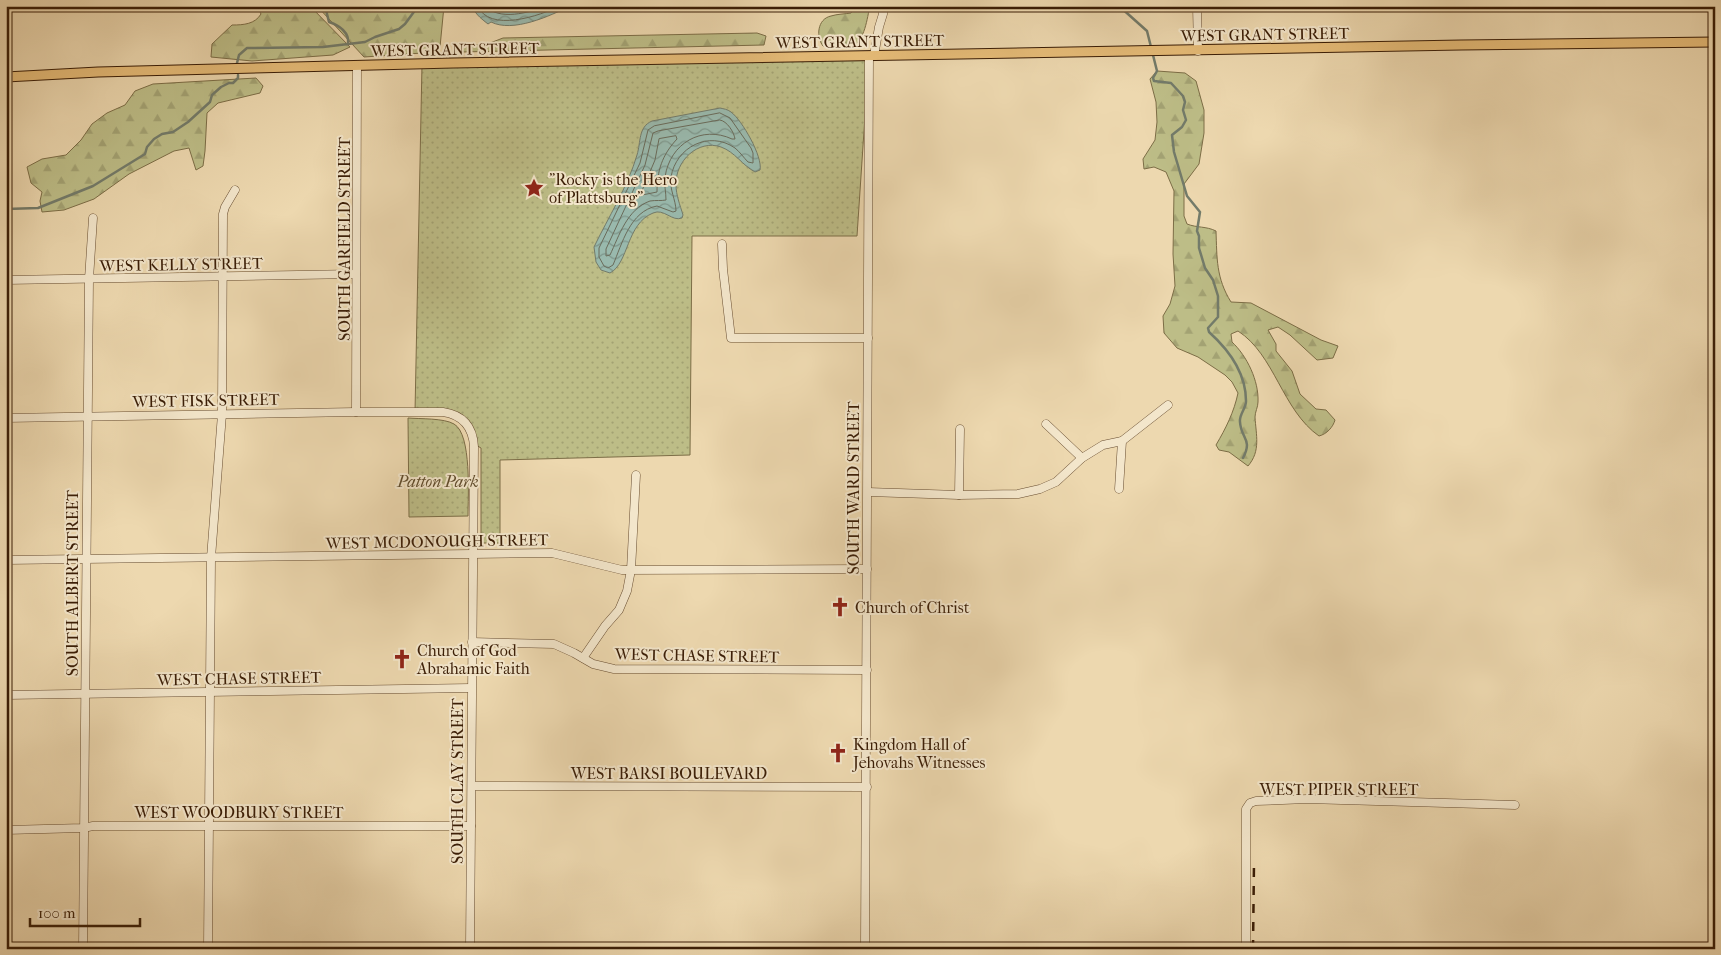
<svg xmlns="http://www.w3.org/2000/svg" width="1721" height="955" font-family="'IM FELL French Canon',serif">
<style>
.forest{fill:url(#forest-firs);stroke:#7c6d46}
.park{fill:url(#park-dots);stroke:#7c6d46}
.water{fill:url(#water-waves);stroke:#737b6a}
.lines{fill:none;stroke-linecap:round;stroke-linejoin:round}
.shore{stroke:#6a6b5a;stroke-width:1}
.stream{stroke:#737b6a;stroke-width:2.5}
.minor-casing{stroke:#674c30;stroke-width:9}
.major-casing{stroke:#3a1d06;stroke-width:11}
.minor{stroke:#f3e6cb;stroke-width:8}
.major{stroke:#e6bc78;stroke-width:9}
.rail{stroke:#3a1d06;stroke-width:2.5;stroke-dasharray:9 9;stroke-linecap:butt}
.labels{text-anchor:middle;stroke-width:4;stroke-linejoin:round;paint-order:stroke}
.street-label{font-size:16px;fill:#3a1d06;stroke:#f3e6cb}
.poi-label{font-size:16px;fill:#3a1d06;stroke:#f3e6cb;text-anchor:start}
.park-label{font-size:16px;font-style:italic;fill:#614d2d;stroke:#f3e6cb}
</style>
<defs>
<pattern id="forest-firs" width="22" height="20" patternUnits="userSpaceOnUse" patternTransform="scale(1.25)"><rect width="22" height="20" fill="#bdbd87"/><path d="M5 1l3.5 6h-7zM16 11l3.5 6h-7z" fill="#a3a273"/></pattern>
<pattern id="park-dots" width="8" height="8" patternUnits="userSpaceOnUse" patternTransform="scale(1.25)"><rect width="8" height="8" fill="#bdbd87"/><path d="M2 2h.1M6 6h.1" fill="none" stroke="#a3a273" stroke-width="1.8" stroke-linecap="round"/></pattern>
<pattern id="water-waves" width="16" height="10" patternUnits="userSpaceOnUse" patternTransform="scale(1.25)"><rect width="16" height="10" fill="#99b9ad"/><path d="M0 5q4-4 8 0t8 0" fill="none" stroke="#7e968b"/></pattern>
</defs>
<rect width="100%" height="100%" fill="#edd8af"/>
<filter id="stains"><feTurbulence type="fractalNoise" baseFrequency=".004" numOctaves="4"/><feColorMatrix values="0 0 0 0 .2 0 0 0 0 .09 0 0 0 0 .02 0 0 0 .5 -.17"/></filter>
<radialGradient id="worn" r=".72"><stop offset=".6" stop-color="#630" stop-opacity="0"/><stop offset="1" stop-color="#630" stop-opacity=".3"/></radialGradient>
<!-- forest -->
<g class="forest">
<path d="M257,6h53l40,41 -17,8 -81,6 -41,-4 1,-13 20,-19c12,0 23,-1 29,-11z"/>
<path d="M317,6h127l-4,41 -3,5 -73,5z"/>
<path d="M855,6h15c-3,12 -5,35 -18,40 -8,3 -20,1 -29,0 -7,-9 -6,-27 8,-30 6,-2 14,-2 20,-3z"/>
<path d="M757,33l9,3 -2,9 -303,7 2,-5 27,-4 13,-5z"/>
<path d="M1157,71l28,2 11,8 8,29v23l-5,31 -15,20v32l3,8c10,4 19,2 29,7 1,27 0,47 15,71l20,1 70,37 17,6 -5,12 -16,2 -27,-25 -12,-8 -10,3 8,14v7l16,20 8,23 16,15 10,1 9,10c-2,7 -8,14 -16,16 -37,-26 -44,-81 -81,-105l-7,3 1,8c15,14 27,39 26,60 0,5 -3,10 -3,15 1,18 6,34 -7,49l-19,-14 -10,-2 -3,-5c10,-17 18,-33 22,-52l-6,-11 -7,-7 -27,-18 -21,-9 -13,-15 -1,-17 7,-12 5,-18 -2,-32 1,-63 -8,-19 -12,-5 -10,2 -1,-10 12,-19 2,-18 -1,-20 -6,-23z"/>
<path d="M256,78l7,8 -3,7 -42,10 -11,10 -2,38 -2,15 -7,4 -7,-22 -15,3 -45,23 -35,25 -30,11 -22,2 -2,-11 2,-9 -11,-9 -4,-16 15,-8 24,-4 15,-15 11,-16 15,-11 18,-8 10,-14 18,-7z"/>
</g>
<!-- park -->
<g class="park">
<path d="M869,56l-12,180h-165l-2,219 -190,5v83h-19v-95l-7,-4 -14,-27 -45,-5 7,-348z"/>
<path d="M408,418c12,1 36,0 46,6 18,10 14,73 14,92l-59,1z"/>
</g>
<!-- water -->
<g class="water">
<path d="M476,6h94c-20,10 -57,27 -79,16l-3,2c-5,-4 -12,-9 -15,-16z"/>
<path d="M720,108c4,1 7,1 11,4 11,8 32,45 29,58l-5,2c-13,-7 -20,-20 -34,-25 -23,-8 -46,14 -45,38 0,10 4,20 7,30l-1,3c-10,4 -18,-10 -29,-5 -27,11 -24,50 -43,60l-9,-3 -5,-8 -2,-15c14,-29 34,-61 43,-92 4,-13 1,-28 15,-34z"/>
</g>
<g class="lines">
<!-- shore -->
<g class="shore">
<path d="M478,6c10,27 63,10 81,0"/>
<path d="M485,6c14,15 44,7 61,0"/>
<path d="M720,113l10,5 21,30 2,5v10l-5,-1c-4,-4 -8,-10 -13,-14 -26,-18 -59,-1 -64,29 -2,12 5,23 5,34l-3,1 -16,-6c-27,5 -35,38 -44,59l-5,3 -4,-2 -5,-9v-9l41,-85 8,-33 6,-4z"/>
<path d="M720,120c7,1 14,12 15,19h-3c-30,-14 -62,4 -67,38 -1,8 1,15 1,23 -5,1 -10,0 -16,1 -23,8 -31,35 -40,54l-4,1v-7l39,-84 8,-32 5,-2z"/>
<path d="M676,136l1,3c-15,16 -20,32 -20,53l-15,3 -1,-2 14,-33 4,-21z"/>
</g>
<!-- stream -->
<g class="stream">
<path d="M318,6l8,4 3,12c10,3 21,11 19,22"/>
<path d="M1119,6l28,25 10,40 -4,7 1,3 17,2 12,13 2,6 -2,8 3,10 -4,7 -10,8 2,17 13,44 13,16 -3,19 2,5v12l6,20 8,12 5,16v21l-10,11 1,4c20,18 37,40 37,69 0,8 -7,13 -6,21 1,17 13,17 3,36"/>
<path d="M237,63l2,-8 8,-7 76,-1 42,-5 10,-5 24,-8 6,-5 11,-15 7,-3"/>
<path d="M6,209l32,-1 55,-22 52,-32 2,-7 7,-8 8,-5 11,-2 15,-10 22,-20 2,-7 9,-8 8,-4h4l5,-5v-3"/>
</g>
<defs>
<g id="minor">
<path d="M1197,6l1,45"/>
<path d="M874,56l5,-29 4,-13v-8"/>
<path d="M722,244l1,25 8,69h137"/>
<path d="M6,280l350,-6"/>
<path d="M356,412l1,-346"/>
<path d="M6,418l350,-6h87c20,3 30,15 31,35l-4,502"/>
<path d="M1046,424l36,34"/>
<path d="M1119,489l3,-48"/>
<path d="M868,492l91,3 59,-1 22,-5 16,-7 26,-24 21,-13 19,-4 46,-36"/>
<path d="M959,495l1,-66"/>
<path d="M6,560l546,-7 70,17 245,-1"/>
<path d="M472,642l82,2 20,9 19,11 21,5 253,1"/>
<path d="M583,658l22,-32 14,-16 8,-19 4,-21 5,-95"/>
<path d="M6,695l465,-7"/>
<path d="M472,786l395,1"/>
<path d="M6,830l77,-2 10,-2h378"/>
<path d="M83,949l6,-670 4,-61"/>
<path d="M208,949l3,-391 11,-144 1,-200 2,-7 10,-17"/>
<path d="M865,949l4,-893"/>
<path d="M1246,949v-140l4,-6 6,-2 51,-2 208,6"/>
</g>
<path id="major" d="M6,77l92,-5 355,-9 1008,-18 254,-3"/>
</defs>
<!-- minor casing -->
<use href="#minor" class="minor-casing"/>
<!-- major casing -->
<use href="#major" class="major-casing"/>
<!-- minor -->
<use href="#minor" class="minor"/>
<!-- major -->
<use href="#major" class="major"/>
<!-- rail -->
<path class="rail" d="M1253,949l1,-87"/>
</g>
<!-- icons -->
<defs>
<symbol id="sight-bare" viewBox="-9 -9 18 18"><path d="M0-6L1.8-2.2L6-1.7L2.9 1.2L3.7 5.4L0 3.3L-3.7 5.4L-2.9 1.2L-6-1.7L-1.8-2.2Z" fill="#8f2418" stroke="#f3e6cb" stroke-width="2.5" paint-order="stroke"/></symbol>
<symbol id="church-bare" viewBox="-9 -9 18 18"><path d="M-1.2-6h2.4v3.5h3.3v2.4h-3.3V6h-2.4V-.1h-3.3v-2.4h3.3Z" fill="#8f2418" stroke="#f3e6cb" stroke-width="2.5" paint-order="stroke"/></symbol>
</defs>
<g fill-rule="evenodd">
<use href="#sight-bare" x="520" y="174" width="28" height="28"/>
<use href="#church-bare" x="826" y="593" width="28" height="28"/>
<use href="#church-bare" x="388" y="645" width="28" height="28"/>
<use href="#church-bare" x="824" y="739" width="28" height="28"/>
</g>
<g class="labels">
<!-- street labels -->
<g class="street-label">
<text transform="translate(1265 34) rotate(-1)" y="6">WEST GRANT STREET</text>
<text transform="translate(860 41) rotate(-1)" y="6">WEST GRANT STREET</text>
<text transform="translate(455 49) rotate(-1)" y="6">WEST GRANT STREET</text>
<text transform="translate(344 239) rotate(-90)" y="6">SOUTH GARFIELD STREET</text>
<text transform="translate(181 264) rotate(-1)" y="6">WEST KELLY STREET</text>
<text transform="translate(206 400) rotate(-1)" y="6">WEST FISK STREET</text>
<text transform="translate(853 488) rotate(-90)" y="6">SOUTH WARD STREET</text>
<text transform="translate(437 541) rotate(-1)" y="6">WEST MCDONOUGH STREET</text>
<text transform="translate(72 583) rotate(-90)" y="6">SOUTH ALBERT STREET</text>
<text transform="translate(697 655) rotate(1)" y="6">WEST CHASE STREET</text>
<text transform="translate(239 678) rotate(-1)" y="6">WEST CHASE STREET</text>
<text x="669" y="779">WEST BARSI BOULEVARD</text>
<text transform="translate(457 781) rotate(-90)" y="6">SOUTH CLAY STREET</text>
<text x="1339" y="795">WEST PIPER STREET</text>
<text x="239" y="818">WEST WOODBURY STREET</text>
</g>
<!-- poi labels -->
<g class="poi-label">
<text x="549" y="185">"Rocky is the Hero<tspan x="549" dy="18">of Plattsburg"</tspan></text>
<text x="855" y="613">Church of Christ</text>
<text x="417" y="656">Church of God<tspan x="417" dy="18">Abrahamic Faith</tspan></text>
<text x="853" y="750">Kingdom Hall of<tspan x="853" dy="18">Jehovahs Witnesses</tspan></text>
</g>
<!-- park labels -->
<g class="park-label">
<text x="438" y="487">Patton Park</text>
</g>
</g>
<!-- margin -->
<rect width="1721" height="955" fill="none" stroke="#edd8af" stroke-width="25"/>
<rect x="8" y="8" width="1706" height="940" fill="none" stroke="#3a1d06" stroke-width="2.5"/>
<rect x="12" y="12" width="1696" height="930" fill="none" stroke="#3a1d06"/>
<!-- scale -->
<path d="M30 918v8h110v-8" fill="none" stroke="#3a1d06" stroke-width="2.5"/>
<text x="38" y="918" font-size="15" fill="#3a1d06" stroke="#f3e6cb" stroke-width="4" paint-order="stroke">100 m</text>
<rect width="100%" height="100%" filter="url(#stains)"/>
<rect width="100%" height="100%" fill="url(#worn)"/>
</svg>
